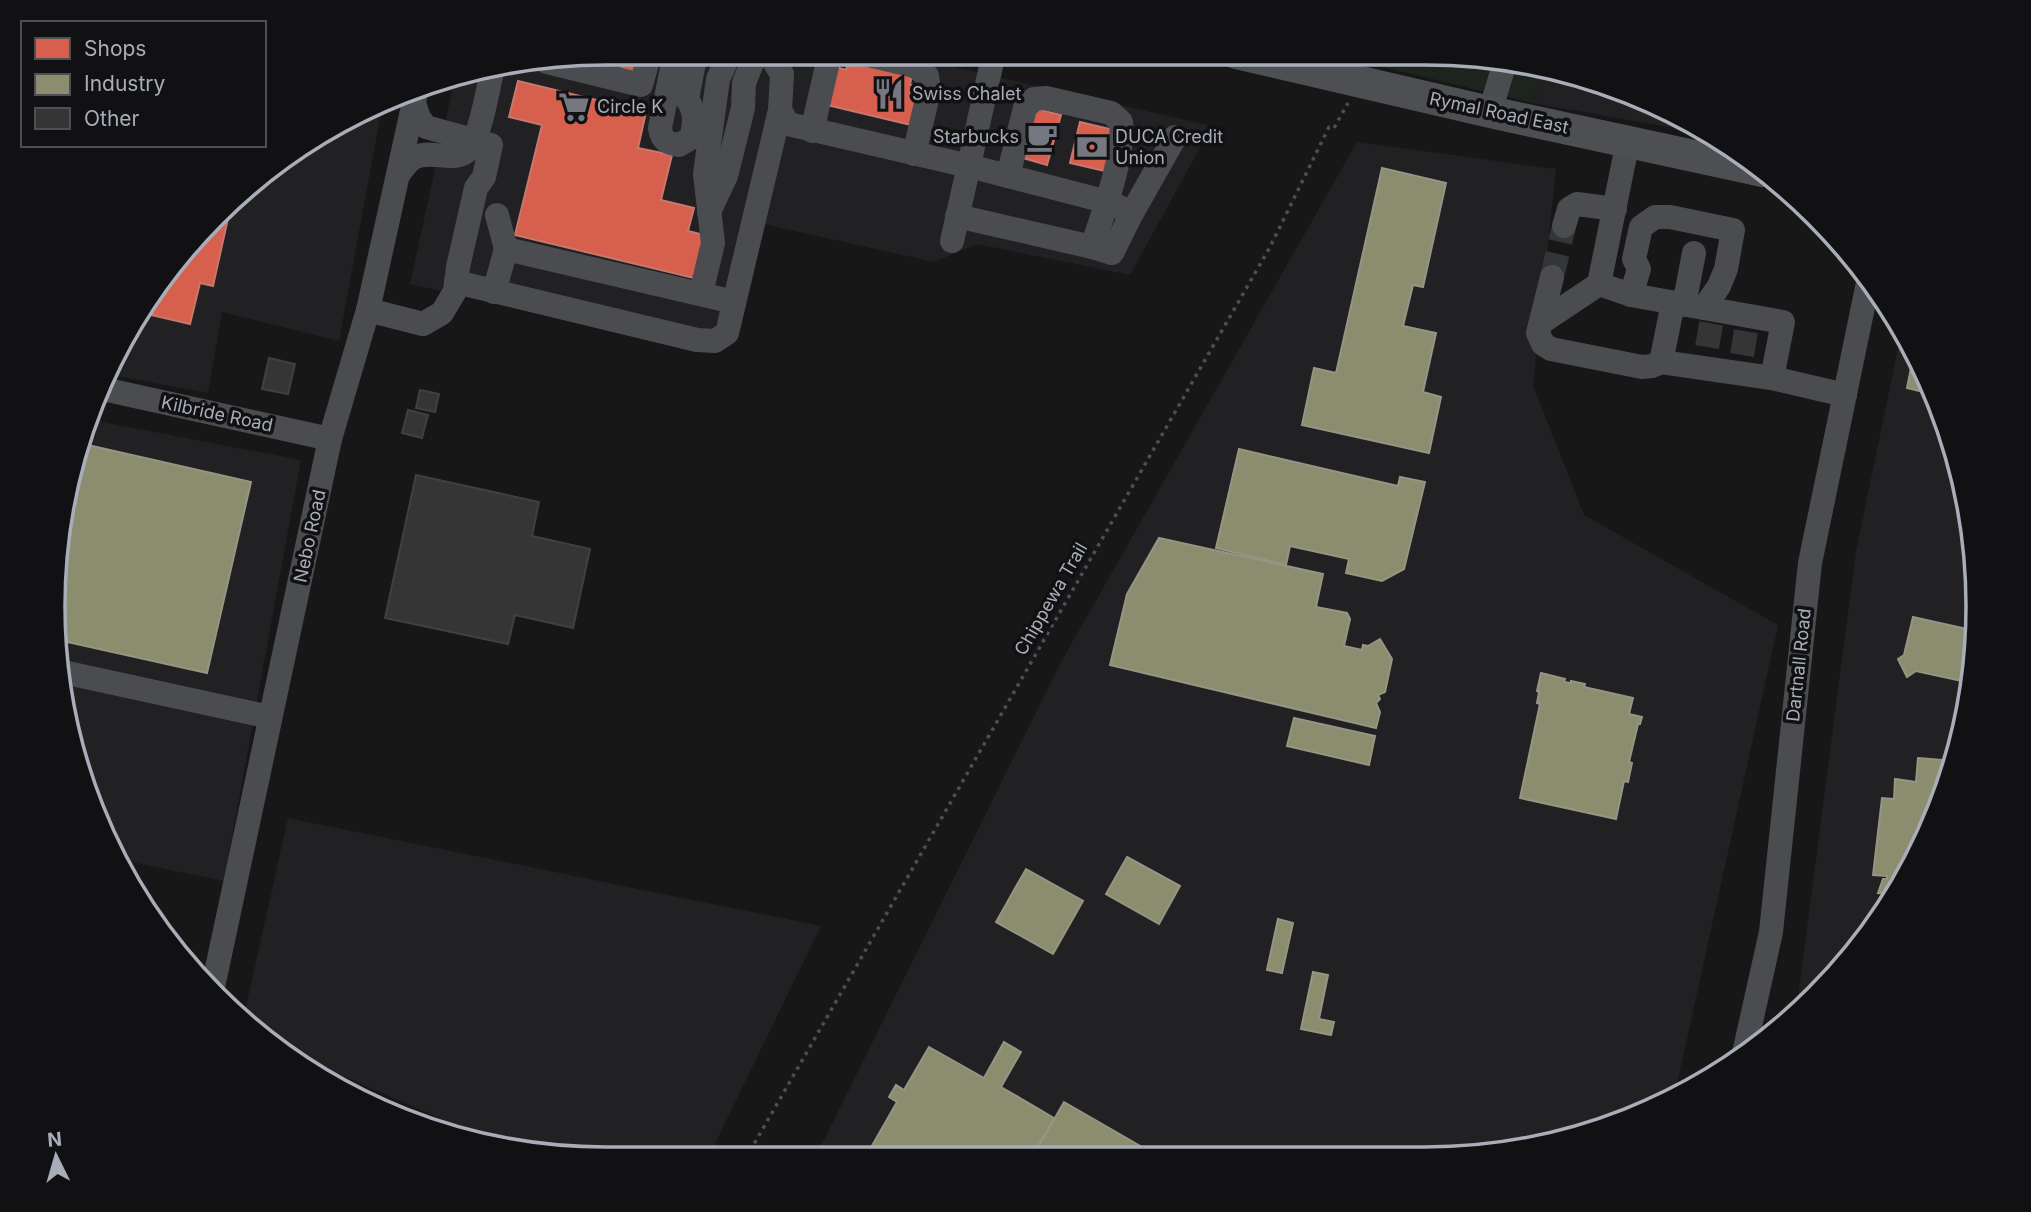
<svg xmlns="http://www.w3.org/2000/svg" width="2031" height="1212" font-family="Inter,sans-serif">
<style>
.built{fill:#212123}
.green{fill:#1d241e}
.shops{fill:#d6604d;stroke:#c8776d;stroke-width:2}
.industry{fill:#8c8c6e;stroke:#949684;stroke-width:2}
.building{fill:#353536;stroke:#3f4043;stroke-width:2}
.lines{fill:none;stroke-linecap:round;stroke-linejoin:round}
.minor-tunnel{stroke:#343537;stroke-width:24;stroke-dasharray:24 12;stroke-linecap:butt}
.path{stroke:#4d4e52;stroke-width:3.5;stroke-dasharray:3.5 5;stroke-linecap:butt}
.minor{stroke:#4b4c50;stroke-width:24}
.major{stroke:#4d4f52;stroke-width:32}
.labels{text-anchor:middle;stroke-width:7;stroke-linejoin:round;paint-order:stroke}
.poi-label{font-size:18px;fill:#a8adb8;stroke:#111113;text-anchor:start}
.street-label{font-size:18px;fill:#a8adb8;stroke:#111113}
.rim{fill:none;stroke:#a8adb8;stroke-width:3.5}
</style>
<rect width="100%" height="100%" fill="#171717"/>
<!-- built -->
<g class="built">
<path d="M606,53h287l319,73 -82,149 -153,-31 -43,18 -175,-39 -53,125 -296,-64 45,-207z"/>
<path d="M1545,70l58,12 106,52 -177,-31z"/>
<path d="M382,107l-43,234 -117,-29 -14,81 -97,-18 56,-106 102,-102z"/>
<path d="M1357,142l199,27 -23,216 51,130 194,110 -104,473 -71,32 -141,28h-647l246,-496z"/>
<path d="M1902,329l35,66 31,103 10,108 -10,108 -32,104 -51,96 -69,84 -20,15 60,-462z"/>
<path d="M87,419l214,41 -77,421 -102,-21 -40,-76 -29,-178 29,-178z"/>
<path d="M288,818l533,108 -113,232h-139l-68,-13 -222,-97 -35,-33z"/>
</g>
<!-- green -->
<path class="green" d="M1328,54h134l83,16 -13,33z"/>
<!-- shops -->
<g class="shops">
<path d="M606,52l32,1 -6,23 -67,-17z"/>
<path d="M849,59l63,15 -2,11 10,2 -9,38 -84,-20 9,-38 10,3z"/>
<path d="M518,81l128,31 -8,36 34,7 -11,45 33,8 -6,23 16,4 -10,43 -179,-43 27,-110 -33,-8z"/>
<path d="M1036,109l25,6 -14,50 -24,-7z"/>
<path d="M1080,122l34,8 -9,41 -35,-8z"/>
<path d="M231,205l-18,81 -13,-3 -10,41 -47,-11 24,-44z"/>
</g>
<!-- industry -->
<g class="industry">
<path d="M1382,168l64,15 -23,104 -10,-2 -10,41 33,7 -13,59 18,5 -12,56 -127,-28 12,-57 22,5z"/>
<path d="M1914,353l19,35 -1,6 -25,-6z"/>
<path d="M79,443l172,39 -44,191 -149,-33 -5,-34z"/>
<path d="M1239,449l159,37 2,-9 25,5 -21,87 -22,12 -36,-8 3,-14 -59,-13 -4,19 -70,-17z"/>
<path d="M1159,538l164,36 -7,33 31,6 3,6 -6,27 18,4 1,-5 5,1 12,-7 12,20 -7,33 -7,3 2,4 -4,4 4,9 -4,16 -266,-63 17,-71z"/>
<path d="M1913,617l63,14 -5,52 -55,-12 -9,6 -9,-18 6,-4z"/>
<path d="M1541,673l24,6 -1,3 7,1v-2l14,3 -1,3 49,11 -4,16 13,3 -2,7h-2l-9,38 3,1 -4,19 -4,-1 -8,38 -96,-21 20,-94 -3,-1 2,-11 -2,-1z"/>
<path d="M1294,718l81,18 -6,29 -82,-19z"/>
<path d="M1918,758l35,3 -14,48 -12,-1 -3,33 -28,52 -4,-2 -2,3 -12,-1 5,-14h4v-3l-14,-1 9,-77 12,1 1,-20 21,3z"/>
<path d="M1127,857l53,29 -21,38 -53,-30z"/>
<path d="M1026,869l57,32 -30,53 -57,-32z"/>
<path d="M1278,919l15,4 -11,50 -15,-3z"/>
<path d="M1313,972l15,3 -9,44 15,3 -3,13 -30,-6z"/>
<path d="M1004,1042l17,10 -20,35 53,31 -23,40h-166l32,-56 -8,-5 7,-12 8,5 25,-43 55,31z"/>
<path d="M1064,1102l97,56h-129z"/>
</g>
<!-- building -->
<g class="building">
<path d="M269,358l26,6 -7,30 -26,-5z"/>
<path d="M420,390l19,4 -4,18 -19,-4z"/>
<path d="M408,410l20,5 -6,23 -20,-5z"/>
<path d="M416,475l123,27 -7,34 58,13 -17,79 -58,-13 -7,29 -123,-26z"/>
</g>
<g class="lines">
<!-- minor-tunnel -->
<g class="minor-tunnel">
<path d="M607,70l4,-17"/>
<path d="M1552,277l12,-51"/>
<path d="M1707,347l5,-28"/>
<path d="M1742,355l5,-30"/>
</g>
<!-- path -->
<path class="path" d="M746,1158l524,-911 59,-120 5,1 14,-25"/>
<!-- minor -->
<g class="minor">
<path d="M675,53l-15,75c2,13 7,15 19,17l12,-7c4,-15 5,-26 -4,-39l7,-36 6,-10"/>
<path d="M753,53l18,4 11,17 -2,36 8,14 181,42 139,36 24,11 43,-76"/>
<path d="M860,53l55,13 12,10 2,15 -15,63"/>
<path d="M547,62l94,23 9,-32"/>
<path d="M1490,112l15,-50"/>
<path d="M812,131l16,-69 7,-9"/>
<path d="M1628,141l-29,143 32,11 152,27 -11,56 73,17"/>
<path d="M398,175c4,-5 9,-13 14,-16 17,-12 43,6 57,-10 11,-13 19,-59 23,-78"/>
<path d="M709,212l17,-36 17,-68 1,-25 12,-30"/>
<path d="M497,215l9,34"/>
<path d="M957,216l135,31c11,-33 33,-92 29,-125l-10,-9 -65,-15 -12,1 -9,9 -17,68"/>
<path d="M1564,226l5,-17 8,-5 38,5"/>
<path d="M952,241l42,-188"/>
<path d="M1092,247l20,6 20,-40"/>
<path d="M1552,277l-14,56 5,11 8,5 91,18 10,-1 9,-4 111,16"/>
<path d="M456,282l241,58 18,1 12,-8 53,-223"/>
<path d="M494,292l12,-43 228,53"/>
<path d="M701,293l12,-50 -8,-69 13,-95 12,-26"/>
<path d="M1631,295l8,-26 -5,-10 7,-32 14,-10h15l63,13 -7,39 -7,17 -15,22"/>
<path d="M1684,305l10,-52"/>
<path d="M368,310l55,14 19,-11 13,-22 3,-24 18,-79 8,-11 7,-32 -65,-18 -7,-9 -5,-15"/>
<path d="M1542,322l57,-38"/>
<path d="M1661,362l12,-59"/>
<path d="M103,389l227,50"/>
<path d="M63,672l207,45"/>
<path d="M213,987l117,-548 38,-129 49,-222"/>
<path d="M1744,1053l27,-121 39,-369 59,-285"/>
</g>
<!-- major -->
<path class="major" d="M1236,53l254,59 273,59"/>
</g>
<!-- icons -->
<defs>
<symbol id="restaurant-bare" viewBox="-9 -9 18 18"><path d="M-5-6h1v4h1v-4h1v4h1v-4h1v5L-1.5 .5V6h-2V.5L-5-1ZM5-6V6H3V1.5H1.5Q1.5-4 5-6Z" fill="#757880" stroke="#111113" stroke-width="2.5" paint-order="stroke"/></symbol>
<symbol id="supermarket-bare" viewBox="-9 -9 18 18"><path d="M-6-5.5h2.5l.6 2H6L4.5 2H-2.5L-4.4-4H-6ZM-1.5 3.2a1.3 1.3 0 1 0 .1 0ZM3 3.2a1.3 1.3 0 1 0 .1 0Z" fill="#757880" stroke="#111113" stroke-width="2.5" paint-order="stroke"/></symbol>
<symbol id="cafe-bare" viewBox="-9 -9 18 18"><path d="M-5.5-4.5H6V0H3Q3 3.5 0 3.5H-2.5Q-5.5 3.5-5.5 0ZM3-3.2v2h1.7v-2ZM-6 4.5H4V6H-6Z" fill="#757880" stroke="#111113" stroke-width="2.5" paint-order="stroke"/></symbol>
<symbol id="bank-bare" viewBox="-9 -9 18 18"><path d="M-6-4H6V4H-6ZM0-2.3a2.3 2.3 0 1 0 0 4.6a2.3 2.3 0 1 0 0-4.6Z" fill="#757880" stroke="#111113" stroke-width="2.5" paint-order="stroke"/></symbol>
</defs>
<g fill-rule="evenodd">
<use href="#restaurant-bare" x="867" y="72" width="44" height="44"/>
<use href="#supermarket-bare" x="552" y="85" width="44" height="44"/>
<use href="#cafe-bare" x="1020" y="115" width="44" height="44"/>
<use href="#bank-bare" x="1070" y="125" width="44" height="44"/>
</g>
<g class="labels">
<!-- poi labels -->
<g class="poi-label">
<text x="912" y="100">Swiss Chalet</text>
<text x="597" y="113">Circle K</text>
<text x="1019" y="143" text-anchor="end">Starbucks</text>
<text x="1115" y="143">DUCA Credit<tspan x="1115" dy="21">Union</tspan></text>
</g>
<!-- street labels -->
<g class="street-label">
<text transform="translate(1499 113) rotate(12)" y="6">Rymal Road East</text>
<text transform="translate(217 414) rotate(12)" y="6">Kilbride Road</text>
<text transform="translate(310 536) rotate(-78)" y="6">Nebo Road</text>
<text transform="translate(1051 599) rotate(-60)" y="6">Chippewa Trail</text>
<text transform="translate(1799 665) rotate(-84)" y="6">Dartnall Road</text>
</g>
</g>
<!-- crop -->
<path d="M0 0H2031V1212H0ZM606 65H1425A541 541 0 0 1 1966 606V606A541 541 0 0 1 1425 1147H606A541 541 0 0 1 65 606V606A541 541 0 0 1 606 65Z" fill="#111113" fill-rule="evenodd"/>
<path class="rim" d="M606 65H1425A541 541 0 0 1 1966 606V606A541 541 0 0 1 1425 1147H606A541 541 0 0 1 65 606V606A541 541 0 0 1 606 65Z"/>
<!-- legend -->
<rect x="21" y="21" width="245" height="126" fill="#111113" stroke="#4d4f55" stroke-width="2"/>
<rect x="35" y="38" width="35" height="21" fill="#d6604d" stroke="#4d4f55" stroke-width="2"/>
<text x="84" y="56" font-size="21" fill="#a8adb8">Shops</text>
<rect x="35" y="74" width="35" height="21" fill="#8c8c6e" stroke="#4d4f55" stroke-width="2"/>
<text x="84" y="91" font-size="21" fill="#a8adb8">Industry</text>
<rect x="35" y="108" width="35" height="21" fill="#353536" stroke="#4d4f55" stroke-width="2"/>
<text x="84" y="126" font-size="21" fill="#a8adb8">Other</text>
<!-- north arrow -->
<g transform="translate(56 1156) rotate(355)" stroke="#111113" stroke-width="5" paint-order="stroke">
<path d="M0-5L12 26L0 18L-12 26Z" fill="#a8adb8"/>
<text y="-10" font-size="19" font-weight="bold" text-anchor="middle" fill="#a8adb8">N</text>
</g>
</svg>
